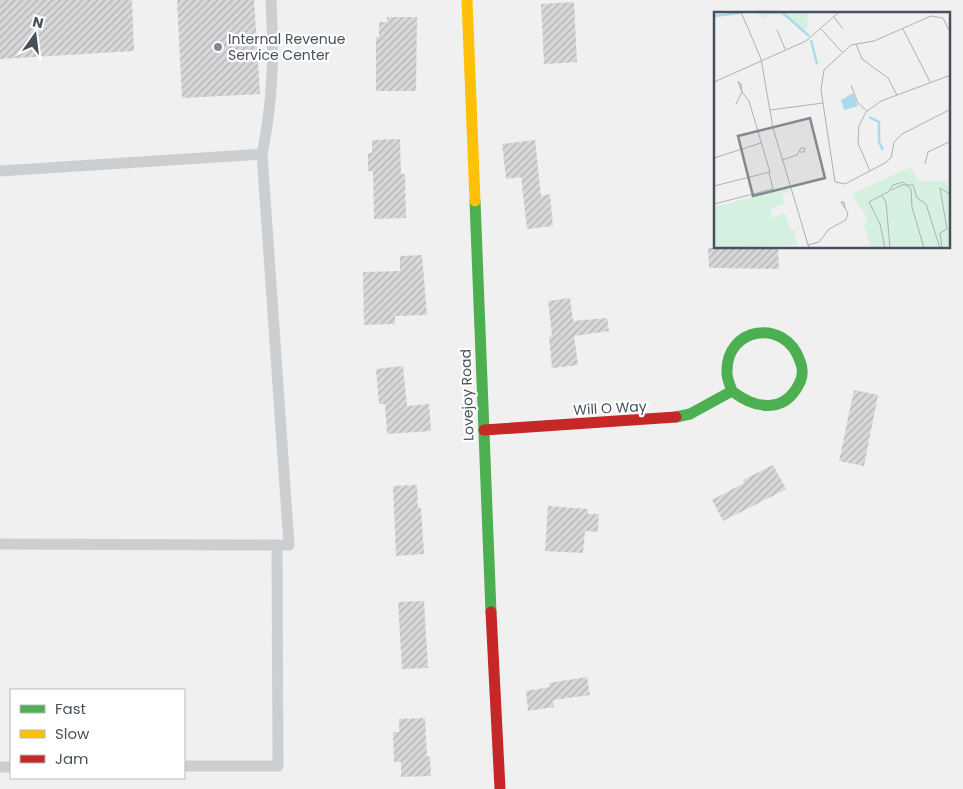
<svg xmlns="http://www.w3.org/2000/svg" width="963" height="789" font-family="Poppins,sans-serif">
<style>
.building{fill:url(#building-hatch)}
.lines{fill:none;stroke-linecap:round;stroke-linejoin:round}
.lane{stroke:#cccfd1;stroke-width:11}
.fast{stroke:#4caf50;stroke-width:11}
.slow{stroke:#ffc107;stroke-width:11}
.jam{stroke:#c62828;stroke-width:11}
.poi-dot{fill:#828990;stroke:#fff;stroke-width:2}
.labels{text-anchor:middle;stroke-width:4.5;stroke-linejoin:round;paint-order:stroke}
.poi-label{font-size:14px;fill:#47515c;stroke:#fff;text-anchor:start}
.street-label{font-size:14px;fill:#47515c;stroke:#fff}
.inset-river{fill:none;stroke:#aadbec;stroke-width:2.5}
.inset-road{fill:none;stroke:#adb0b5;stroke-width:1}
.view{fill:#828990;fill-opacity:0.15;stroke:#828990;stroke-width:2.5}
.inset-edge{fill:none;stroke:#47515c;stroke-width:2.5}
</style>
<defs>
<pattern id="building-hatch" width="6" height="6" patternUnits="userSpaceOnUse" patternTransform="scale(1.25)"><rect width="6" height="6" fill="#d8d8da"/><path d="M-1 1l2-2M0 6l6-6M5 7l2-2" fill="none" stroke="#b1b2b4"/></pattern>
</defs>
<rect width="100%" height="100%" fill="#f1f0f0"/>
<!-- building -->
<g class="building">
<path d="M0,0h132l2,51 -134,8z"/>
<path d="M177,0h77l6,94 -78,4z"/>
<path d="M574,2l3,60 -33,2 -3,-60z"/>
<path d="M387,17h30l-1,74h-40v-54h3v-15h8z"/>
<path d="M400,139l1,35h4l1,44 -32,1 -1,-48h-5v-18h4v-13z"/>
<path d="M535,140l6,56 9,-2 3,32 -26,3 -6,-52 -15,2 -4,-35z"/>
<path d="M708,248h70l1,21 -70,-1z"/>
<path d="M422,255l5,60 -32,1v8l-31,1 -1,-53 37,-1v-15z"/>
<path d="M570,298l3,23 34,-3 2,13 -35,5 4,29 -26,3 -3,-31 3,-1 -4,-35z"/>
<path d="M403,366l4,40 22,-2 2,27 -44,3 -2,-30h-6l-3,-35z"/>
<path d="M854,390l24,5 -14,71 -25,-5z"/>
<path d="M773,465l13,24 -63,32 -11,-21 32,-17 -1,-3z"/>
<path d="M417,485l1,23h3l3,46 -28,2 -3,-70z"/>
<path d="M548,506l40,3v5h11l-1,18 -13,-1 -2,22 -38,-2z"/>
<path d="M424,601l4,67 -26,1 -4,-67z"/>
<path d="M587,677l3,18 -37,5 1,7 -26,4 -2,-20 24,-4 -1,-4z"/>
<path d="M425,718l2,39 3,-1 1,20 -30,1v-15h-7l-1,-30h6v-13z"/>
</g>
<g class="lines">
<!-- lane -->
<g class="lane">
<path d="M0,171l262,-17"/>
<path d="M0,544l289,1 -27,-391c11,-52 12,-100 9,-154"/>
<path d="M184,766h94l-1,-221"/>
<path d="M0,767h11"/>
</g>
<!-- fast -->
<g class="fast">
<path d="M475,201l16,411"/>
<path d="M676,417l14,-3 42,-23c-2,-6 -5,-12 -5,-18 -2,-46 58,-56 73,-12 3,7 3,16 -1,23 -15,30 -44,25 -67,7"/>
</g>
<!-- slow -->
<path class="slow" d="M467,0l8,201"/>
<!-- jam -->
<g class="jam">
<path d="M484,430l192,-13"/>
<path d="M491,612l9,177"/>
</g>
</g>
<!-- markers -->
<circle class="poi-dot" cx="218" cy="47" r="5"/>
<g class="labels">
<!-- poi labels -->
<g class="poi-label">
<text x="228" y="44">Internal Revenue<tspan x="228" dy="16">Service Center</tspan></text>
</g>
<!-- street labels -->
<g class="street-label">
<text transform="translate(467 395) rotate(-92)" y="5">Lovejoy Road</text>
<text transform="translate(610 408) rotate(-3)" y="5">Will O Way</text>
</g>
</g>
<!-- overview -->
<g transform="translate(714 12)">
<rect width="236" height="236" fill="#f1f0f0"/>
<path d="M197,155l7,14h28l4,10v57h-79l-7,-23 4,-6 -16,-25z" fill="#d5efe0"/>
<path d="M93,0l1,13 -3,5 -24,-15 -13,-1 -5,5 -6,-6z" fill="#d5efe0"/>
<path d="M74,176l2,4 -8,2 3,9 -15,6 2,9 13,-5 6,18 10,-4 -7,6 4,12 -84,3v-41z" fill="#d5efe0"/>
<path d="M139,81l5,13 -14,4 -3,-10z" fill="#aadbec"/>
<path class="inset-river" d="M40,0h25M68,0l27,24M0,4l26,-3M97,28l6,24M155,105l10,5v20l4,8"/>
<path class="inset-road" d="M27,0l20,47M120,5l9,12M107,17l21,23M189,17l27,53M63,18l8,19M237,22l-8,-16 -12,-2 -57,25 -23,4 -27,25 -3,20 14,92 10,2 40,-21 6,-5 3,-16 8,-8 49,-25M142,32l6,15 26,19 9,17M47,47l12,69 36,120M0,70l92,-41 33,-29M137,73l7,18 9,8M56,98l53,-7M0,146l47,-15M68,148l15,-5 4,-7h4l-1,4h-4M211,152l3,-12 23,-11M156,159l-12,-28 1,-17 7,-14 15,-11 70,-26M0,174l56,-14 -21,-71 -7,-9 -4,-11 3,3 1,8 -6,12M177,178l11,-5h11l4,13 9,6 14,44M168,184l4,6 4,46M0,192l59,-15 -4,-17M94,233l11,-3 10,-13 17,-9 2,-7 -7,-11h3l1,6M171,236l-5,-24 -11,-22 19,-10 5,-7 10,-3 8,7 1,18 12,41M228,236l-2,-15 7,-4 -7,-41 11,7"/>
<path class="view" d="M96,106l15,60 -72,18 -15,-60z"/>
<rect width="236" height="236" class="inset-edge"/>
</g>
<!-- legend -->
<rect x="10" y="689" width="175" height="90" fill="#ffffff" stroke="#b5b9be"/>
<rect x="20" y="705" width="25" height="8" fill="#4caf50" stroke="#b5b9be"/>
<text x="55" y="714" font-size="15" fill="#47515c">Fast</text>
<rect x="20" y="730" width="25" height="8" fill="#ffc107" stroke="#b5b9be"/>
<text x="55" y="739" font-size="15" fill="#47515c">Slow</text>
<rect x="20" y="755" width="25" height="8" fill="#c62828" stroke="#b5b9be"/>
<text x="55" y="764" font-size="15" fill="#47515c">Jam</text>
<!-- north arrow -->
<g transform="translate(35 35) rotate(14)" stroke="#ffffff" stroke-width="4" paint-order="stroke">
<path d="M0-4L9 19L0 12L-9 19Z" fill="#47515c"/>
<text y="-8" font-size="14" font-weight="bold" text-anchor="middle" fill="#47515c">N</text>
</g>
</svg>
